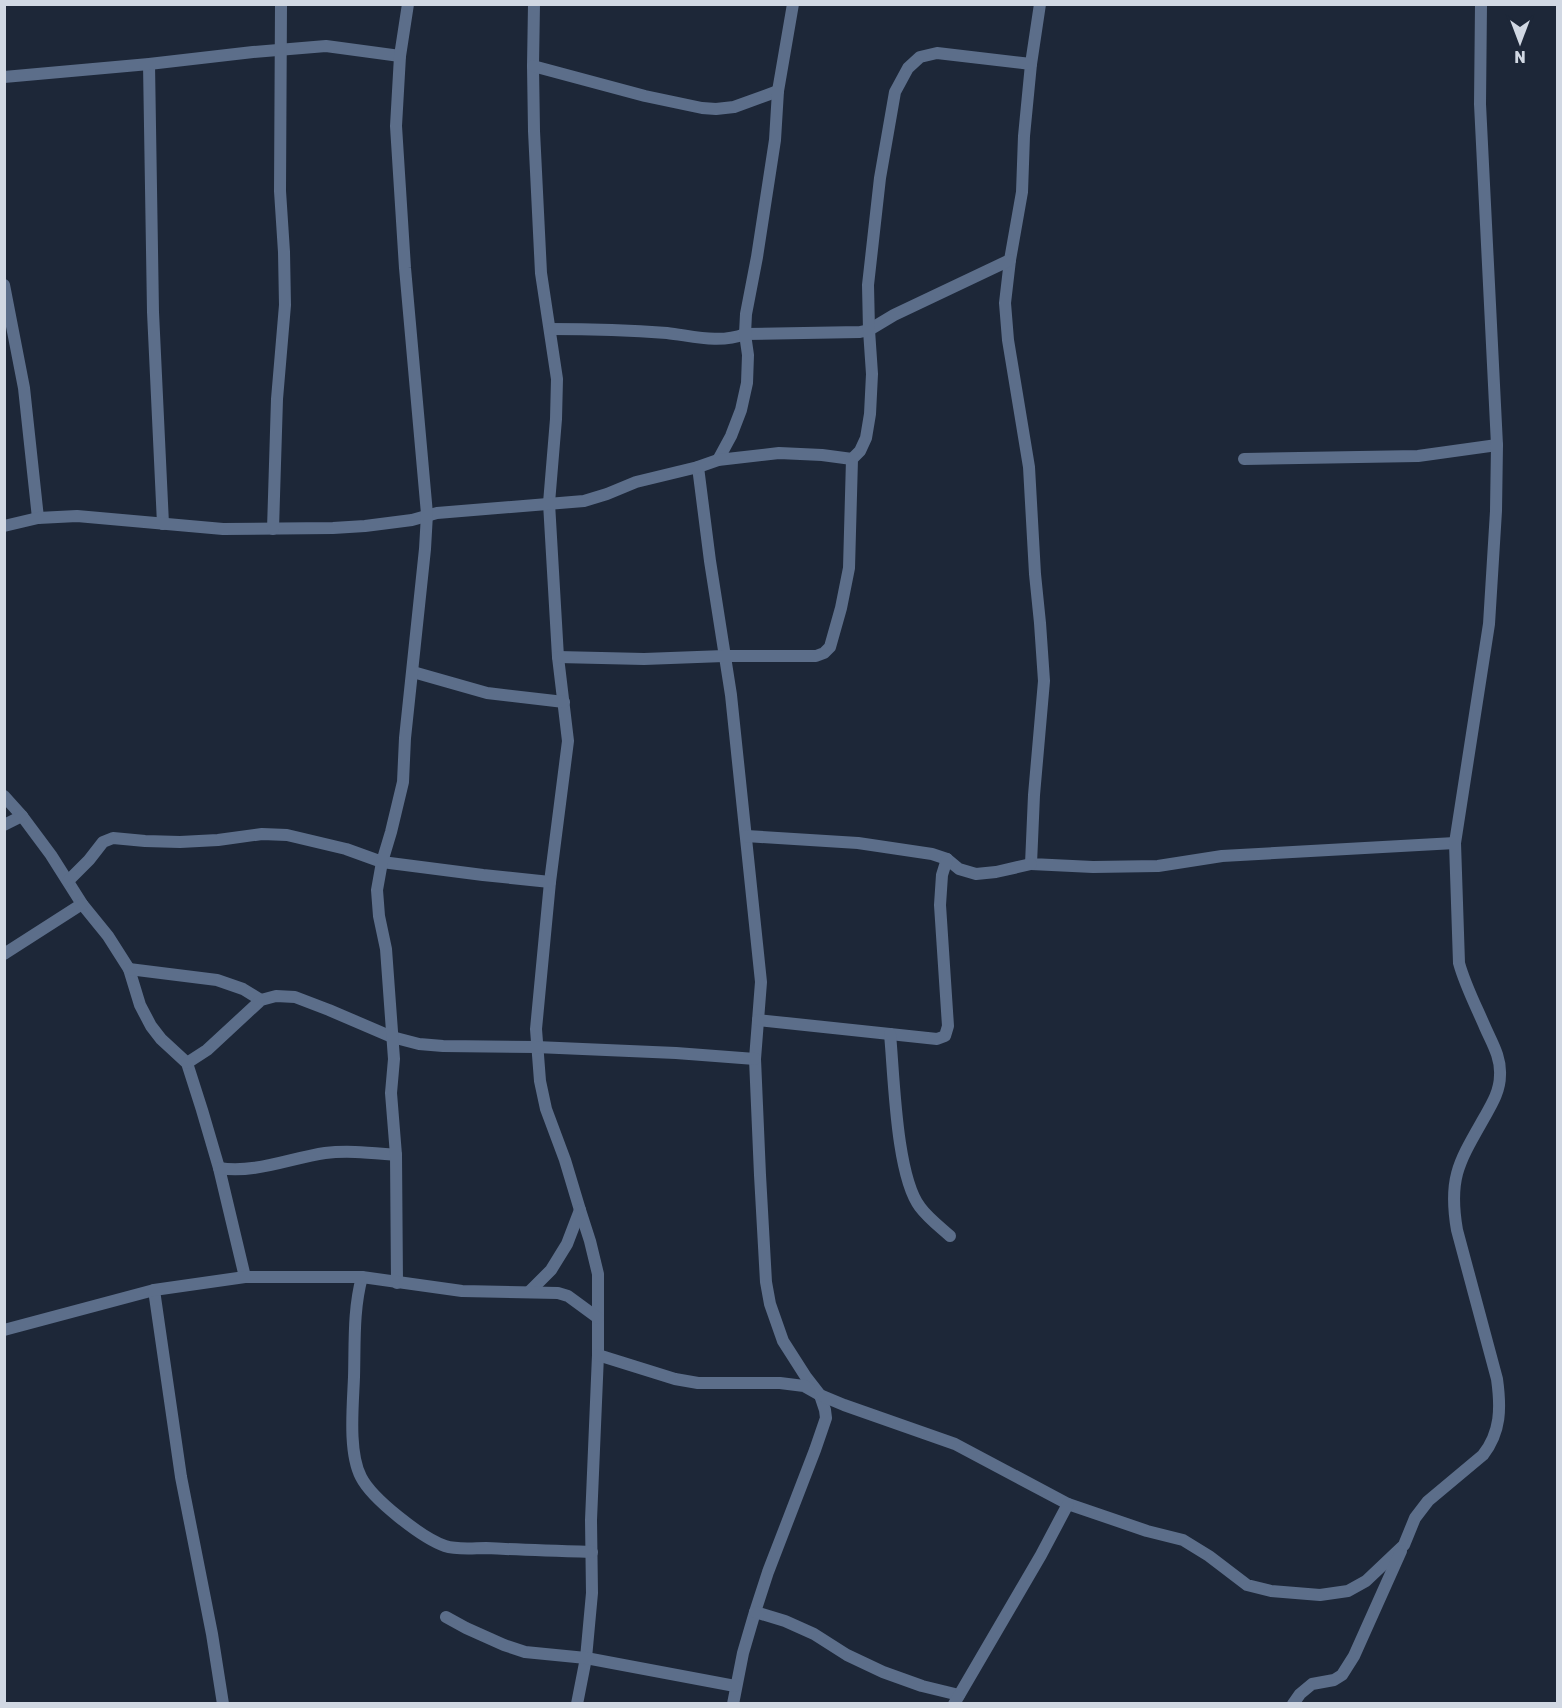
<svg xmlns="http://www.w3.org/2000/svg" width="1562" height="1708" font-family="Rubik,sans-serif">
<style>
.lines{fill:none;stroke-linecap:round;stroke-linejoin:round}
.street{stroke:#5c6e8a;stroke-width:12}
</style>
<rect width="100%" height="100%" fill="#1d2738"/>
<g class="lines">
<!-- street -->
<g class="street">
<path d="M534,4l-1,62 1,65 7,142 16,106 -1,40 -7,84 9,154 10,84 -18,141 -14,147 4,52 6,28 19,51 15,50 10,31 8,33v81l-7,165 1,73 -6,65 -9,46"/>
<path d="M1040,4l-9,60 -7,72 -2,56 -12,68 -5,43 3,37 21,127 6,107 5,49 4,58 -10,114 -3,69 62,3 65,-1 64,-10 233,-13"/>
<path d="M149,64l4,248 10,212"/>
<path d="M533,66l112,30 57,12 14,1 18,-2 44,-16"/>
<path d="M4,77l145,-13 104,-12 73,-6 74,10"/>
<path d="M4,285l20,103 14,130"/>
<path d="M550,329c39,0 78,1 117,4 26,3 52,11 78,1l115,-2 9,-2 25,-15 116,-55"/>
<path d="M1244,459l174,-3 79,-11"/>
<path d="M718,460l13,-24 10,-26 6,-27 1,-28 -3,-21 1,-20 11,-57 18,-117 3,-49 15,-87"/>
<path d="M698,467l12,94 21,134 30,287 -6,77 5,116 6,107 4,22 13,37 23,36 14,18 5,15 1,8 -11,32 -47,122 -13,40 -12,41 -10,51"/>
<path d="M4,526l34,-8 39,-2 146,13 110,-1 32,-2 47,-6 25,-7 147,-12 23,-7 29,-12 62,-15 20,-7 61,-7 43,2 30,4"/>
<path d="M273,529l4,-130 8,-94 -1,-53 -4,-61 1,-187"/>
<path d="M558,657l86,2 80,-3h92l8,-3 6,-6 11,-39 8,-40 3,-109 8,-8 6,-13 4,-24 2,-40 -3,-44 -1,-45 12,-107 15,-86 13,-24 12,-11 17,-4 94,11"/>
<path d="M413,672l74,21 77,9"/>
<path d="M4,796l18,20 29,39 31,49 26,32 21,33 11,36 11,21 10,13 26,24 15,47 17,58 26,109"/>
<path d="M4,825l18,-9"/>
<path d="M746,836l112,7 74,11 15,5 12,10 17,5 20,-2 35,-8"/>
<path d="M68,881l21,-21 14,-18 10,-4 32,3 35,1 38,-2 44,-6 25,1 59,14 36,13 101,13 67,7"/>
<path d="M4,954l78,-50"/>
<path d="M129,969l88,11 26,9 18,11"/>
<path d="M758,1020l179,19 8,-3 3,-10 -8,-121 2,-30 5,-16"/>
<path d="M890,1034c4,41 6,142 30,173 8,11 20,20 30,29"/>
<path d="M187,1063l20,-13 54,-50 15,-4 19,1 34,13 63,27 27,7 24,2 93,1 140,6 79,6"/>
<path d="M219,1168c35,6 72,-10 106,-15 24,-3 47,0 71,2"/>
<path d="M362,1277c-9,33 -7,67 -8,100 -1,28 -6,75 7,100 11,22 61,61 84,69 12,4 29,2 41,2 35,2 70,3 106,4"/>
<path d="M397,1283l-1,-128 -5,-62 3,-34 -8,-110 -7,-33 -2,-26 5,-28 9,-30 12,-50 2,-44 20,-189 2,-35 -22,-246 -9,-142 4,-70 8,-52"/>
<path d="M154,1290l27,187 31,157 11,70"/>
<path d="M529,1292l22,-22 16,-26 13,-34"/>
<path d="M4,1330l150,-40 91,-13h117l100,14 96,2 10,3 30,22"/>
<path d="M598,1355l77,24 23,4h82l24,3 16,9 24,10 111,39 113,60 79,27 36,9 26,16 38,29 24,6 49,4 28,-4 18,-10 38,-36 11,-27 13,-17 55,-46c18,-23 18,-47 14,-76l-40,-149c-9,-52 2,-68 27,-112 8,-14 16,-27 16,-43 1,-18 -8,-32 -15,-48 -9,-21 -20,-42 -26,-64l-4,-120 34,-219 7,-113 1,-66 -17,-341 1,-100"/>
<path d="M755,1612l30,9 29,13 33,21 36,17 39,14 37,9"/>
<path d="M446,1617l20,11 38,17 21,7 61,6 149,28"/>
<path d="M954,1704l87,-149 27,-51"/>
<path d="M1293,1704l7,-10 12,-10 22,-4 8,-5 12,-19 47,-105"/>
</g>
</g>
<!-- border -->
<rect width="1562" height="1708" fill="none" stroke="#d1d8e3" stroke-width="12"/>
<!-- north arrow -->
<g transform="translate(1520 42) rotate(180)" stroke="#1d2738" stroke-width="4.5" paint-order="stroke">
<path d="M0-4.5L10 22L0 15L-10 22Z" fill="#d1d8e3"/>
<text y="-9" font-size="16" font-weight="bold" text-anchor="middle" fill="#d1d8e3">N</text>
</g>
</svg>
